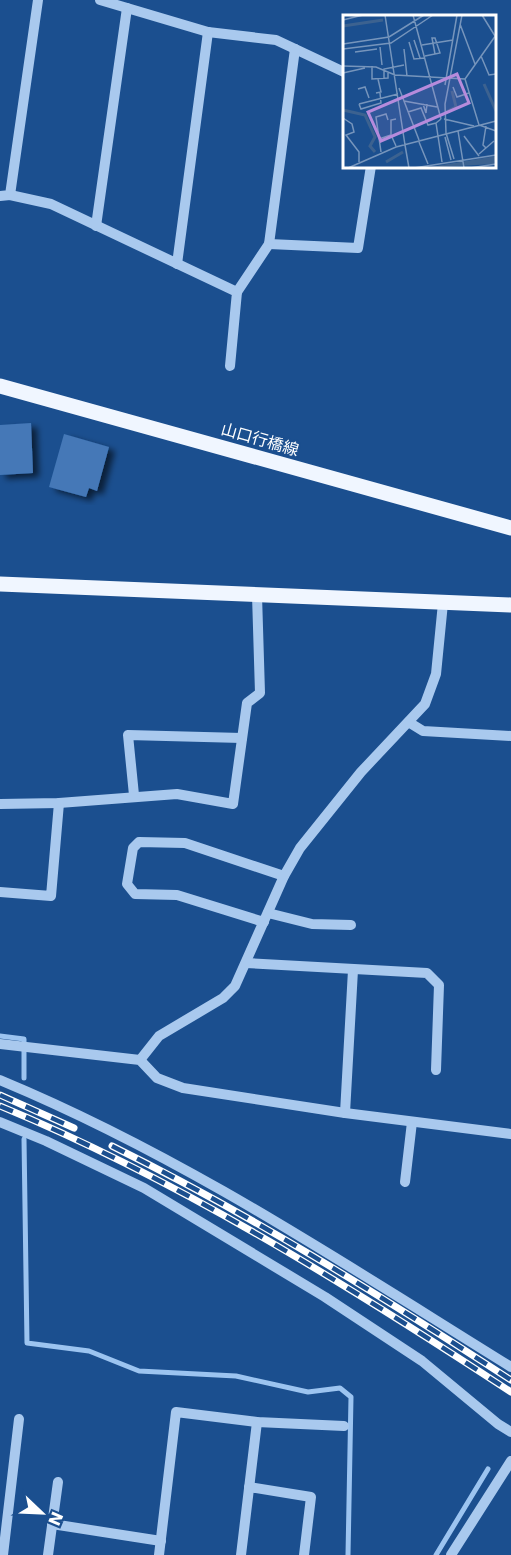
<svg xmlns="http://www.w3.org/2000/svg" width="511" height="1555" font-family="'DejaVu Sans','Noto Sans JP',sans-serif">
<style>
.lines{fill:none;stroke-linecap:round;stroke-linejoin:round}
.stream{stroke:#9cc4f0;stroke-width:5}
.building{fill:#4478b7;filter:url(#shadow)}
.minor{stroke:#a9c9ee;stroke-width:10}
.major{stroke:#f0f6ff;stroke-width:15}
.rail-casing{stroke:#fff;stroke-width:7}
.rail{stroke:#1b4f8f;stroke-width:4.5;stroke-dasharray:14;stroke-linecap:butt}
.labels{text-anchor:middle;stroke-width:4.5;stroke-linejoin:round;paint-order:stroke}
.street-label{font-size:16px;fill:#fff;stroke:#1b4f8f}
.inset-river{fill:none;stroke:#3c6290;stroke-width:3}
.inset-road{fill:none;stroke:#7695bc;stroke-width:1.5}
.view{fill:#b68bdc;fill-opacity:0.15;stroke:#b68bdc;stroke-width:3}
.inset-edge{fill:none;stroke:#fff;stroke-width:3}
</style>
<defs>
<filter id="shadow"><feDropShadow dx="6" dy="4" stdDeviation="3" flood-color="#0009"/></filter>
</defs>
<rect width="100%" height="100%" fill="#1b4f8f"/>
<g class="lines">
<!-- stream -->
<g class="stream">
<path d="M0,1036l24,3v39"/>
<path d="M24,1139l3,204 62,8 50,20 97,5 72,16 32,-4 11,9 -3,158"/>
<path d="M436,1555l52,-86"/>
</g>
</g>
<!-- building -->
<g class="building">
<path d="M31,423l2,50 -33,2v-50z"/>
<path d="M64,434l45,13 -12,44 -8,-3 -3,9 -37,-10z"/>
</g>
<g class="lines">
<!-- minor -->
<g class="minor">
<path d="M100,0l108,32 68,8 68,32"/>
<path d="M10,195l41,9 186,88 -7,74"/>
<path d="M0,196l10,-1 28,-195"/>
<path d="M96,226l31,-218"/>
<path d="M269,244l89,4 13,-82"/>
<path d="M177,264l31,-232"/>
<path d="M237,292l32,-48 26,-195"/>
<path d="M410,723l13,8 88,5"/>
<path d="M134,795l-6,-60 114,3"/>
<path d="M0,804l59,-1 118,-9 56,10 14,-101 13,-10 -3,-98"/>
<path d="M0,892l51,4 8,-93"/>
<path d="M268,913l44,11 39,1"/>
<path d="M264,922l-87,-27 -42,-1 -8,-10 6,-36 6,-6 46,1 99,33"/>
<path d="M246,963l181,10 12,12 -3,85"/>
<path d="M0,1044l140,16 17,18 26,10 162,25 166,21"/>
<path d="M140,1060l19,-24 64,-38 12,-12 49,-110 16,-28 61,-76 64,-68 11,-30 7,-71"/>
<path d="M0,1080c183,76 343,183 511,287"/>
<path d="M345,1113l8,-143"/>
<path d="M0,1122l46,19 98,47 181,109 97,64 76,63 13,8"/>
<path d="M405,1182l7,-60"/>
<path d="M249,1487l62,10 -7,58"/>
<path d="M52,1524l109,17"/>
<path d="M3,1555l16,-136"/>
<path d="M48,1555l10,-73"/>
<path d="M159,1555l17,-143 81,10 87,4"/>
<path d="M241,1555l16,-133"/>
<path d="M451,1555l60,-94"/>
</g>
<!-- major -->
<g class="major">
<path d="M0,386l511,142"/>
<path d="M0,584l511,21"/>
</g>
<defs>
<g id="rail">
<path d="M0,1095l74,33"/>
<path d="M0,1106c179,74 349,180 511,286"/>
<path d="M112,1146c138,68 269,150 399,234"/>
</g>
</defs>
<!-- rail casing -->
<use href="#rail" class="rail-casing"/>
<!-- rail -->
<use href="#rail" class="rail"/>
</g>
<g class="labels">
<!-- street labels -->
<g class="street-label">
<text transform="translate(260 439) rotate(16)" y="6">山口行橋線</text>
</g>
</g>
<!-- overview -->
<g transform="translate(343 15)">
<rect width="153" height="153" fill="#1b4f8f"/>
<path d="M153,141l-2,8 -70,4z" fill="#3c6290"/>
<path class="inset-river" d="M0,11l40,-6M141,69l12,27M0,95l22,5 10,22 -5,9 5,6M103,97l10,-5 -4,-16M43,147l17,-10"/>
<path class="inset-road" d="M42,0l20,130M70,0l28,104M139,0l13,21M0,5l20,-5M117,9l15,40M71,25l6,18M66,27l5,17 11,-1M0,29l46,-7 35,-22M79,30l31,-5M37,32l2,18M0,34l48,-6 42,-28M61,34l3,27M12,37l22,-3M82,41l15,-3 -5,-15h-3l3,16M138,41l8,19 7,-1M0,51l33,1 19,8M29,51v13l16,-1v-6M0,58l22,-5M52,60l70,4M41,64v-10l20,-4M122,64l14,46 17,6M122,64l31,-44M102,70l12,-70M110,72l4,10 12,-4M56,73l20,52M15,74l7,-2 4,11M33,78l5,-1 -3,-13M61,86l33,6M16,89l39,-10M16,89l2,5 20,-6 -1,-10M80,89l3,9 1,-9M65,97l13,-4 7,17 8,-2M0,103l9,6 2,8 -8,3 13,17v10M98,104l-5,4 6,39M101,104l30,7M143,111l-3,19 3,3M115,116l6,37M48,120v-15l5,-1M121,121l15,20M102,122l6,23M36,124l12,-4 5,11M76,127l9,22M62,130l4,23M38,137l-5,-35 10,-3 2,6M136,139l15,-13M111,144l-8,-26 -1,-29 17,-89M5,153l48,-21 100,-26M71,153l82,-13M127,153l26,-4"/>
<path class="view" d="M114,59l12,29 -88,38 -13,-29z"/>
<rect width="153" height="153" class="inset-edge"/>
</g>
<!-- north arrow -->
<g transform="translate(42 1513) rotate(113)" stroke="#1b4f8f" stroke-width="4.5" paint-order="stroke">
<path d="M0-4.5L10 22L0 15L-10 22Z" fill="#ffffff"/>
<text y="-9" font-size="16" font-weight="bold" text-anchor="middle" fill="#ffffff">N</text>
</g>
</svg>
